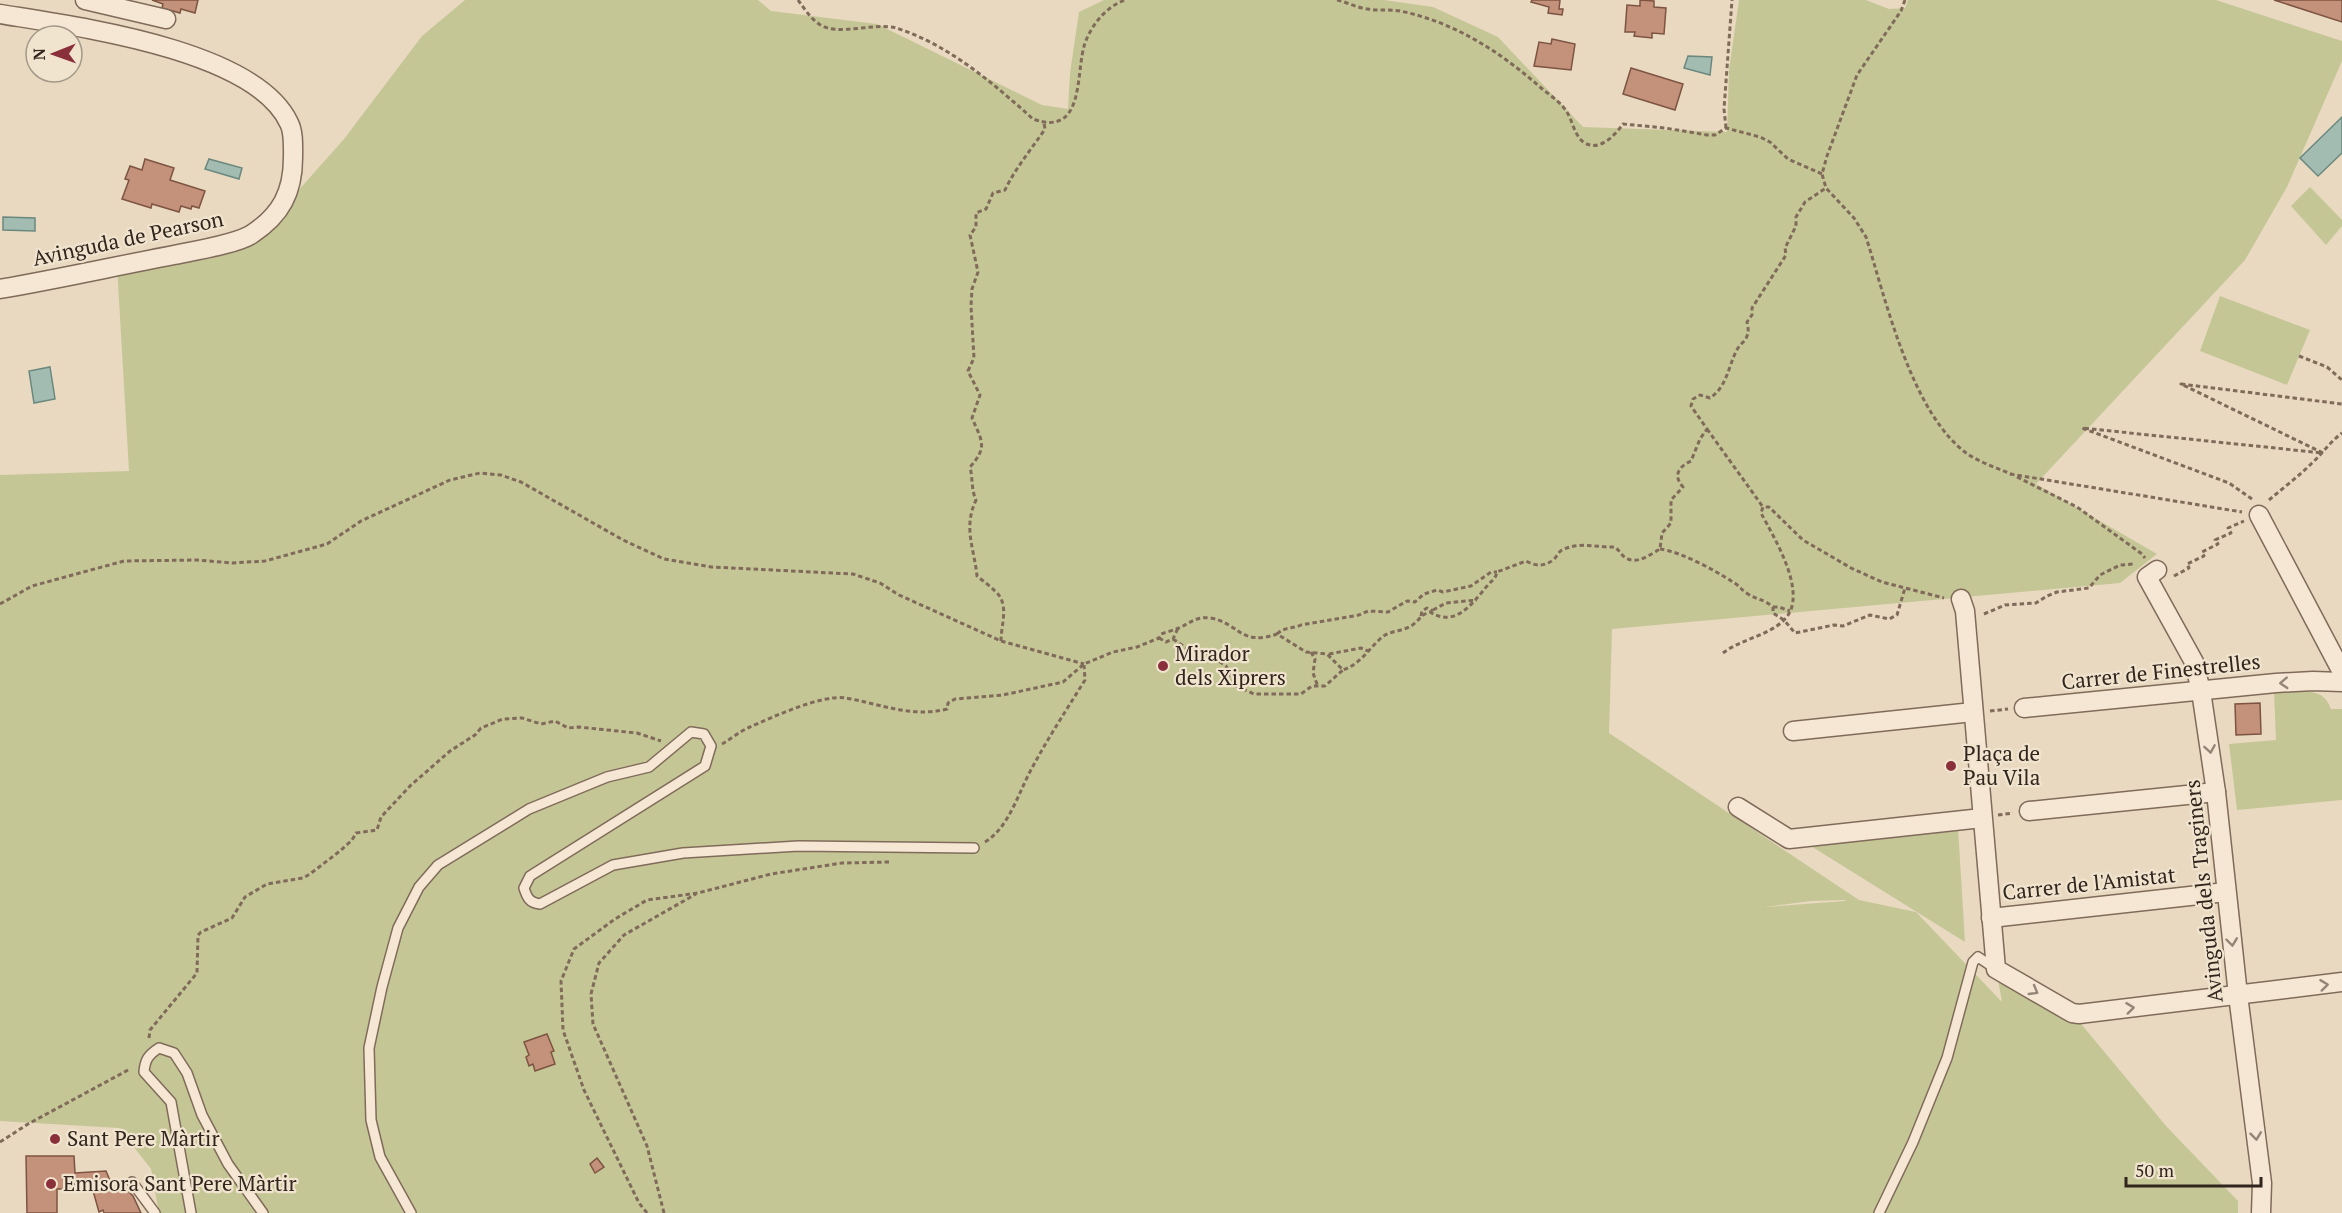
<svg xmlns="http://www.w3.org/2000/svg" width="2342" height="1213" font-family="'PT Serif',serif">
<style>
.green{fill:#c5c696;fill-rule:evenodd}
.water{fill:#a3bcb2;stroke:#6b887e;stroke-width:1.5}
.building{fill:#c4917a;stroke:#7d5442;stroke-width:1.5}
.lines{fill:none;stroke-linecap:round;stroke-linejoin:round}
.service-casing{stroke:#806b5a;stroke-width:12}
.minor-casing{stroke:#806b5a;stroke-width:21}
.path{stroke:#806b5a;stroke-width:3;stroke-dasharray:4.5 3;stroke-linecap:butt}
.service{stroke:#f5e7d3;stroke-width:9}
.minor{stroke:#f5e7d3;stroke-width:18}
.oneway{stroke:#938678}
.poi-dot{fill:#8a303a;stroke:#f1e4cf;stroke-width:2}
.labels{text-anchor:middle;stroke-width:4.5;stroke-linejoin:round;paint-order:stroke}
.street-label{font-size:21px;fill:#31251d;stroke:#f1e4cf}
.poi-label{font-size:21px;fill:#31251d;stroke:#f1e4cf;text-anchor:start}
</style>
<rect width="100%" height="100%" fill="#e9d9c1"/>
<!-- green -->
<g class="green">
<path d="M465,0h293l13,11 106,13 165,81 26,4 2,-36 9,-61 25,-12h280l49,7 65,30 85,90 144,5 2,-62 10,-70h127l23,9 16,-1 3,-8h308l126,41v20l-55,126 -42,73 -209,224 121,70 -37,29 -508,46 -3,104 250,167 57,12 86,90 -6,-33 76,44 95,114 71,74v12h-2079l-8,-44 -32,-41 -119,-7v-646l129,-4 -12,-205 92,-19 72,-37 63,-71 78,-103zM1845,900v1l-80,6 46,-6z"/>
<path d="M2310,187l32,33v6l-16,19 -35,-39z"/>
<path d="M2220,296l90,34 -23,55 -87,-34z"/>
<path d="M2307,691c14,3 19,5 24,18h11v91l-105,10 -8,-66 47,-4 -2,-47z"/>
<path d="M1958,828l7,114 -159,-99z"/>
</g>
<!-- water -->
<g class="water">
<path d="M1688,56l24,1 -2,18 -26,-7z"/>
<path d="M2342,117v36l-24,23 -18,-18z"/>
<path d="M209,159l33,9 -3,11 -34,-10z"/>
<path d="M3,217l32,1v13l-32,-1z"/>
<path d="M50,367l5,32 -21,4 -5,-32z"/>
</g>
<!-- building -->
<g class="building">
<path d="M152,0h46l-3,13 -14,-4 -1,4 -18,-5 1,-4z"/>
<path d="M1532,0h28l-1,9h4l-1,6 -14,-2 1,-6 -18,-5z"/>
<path d="M1640,0l14,1v6l12,1 -2,26 -12,-1v5l-18,-2 1,-4h-10l2,-27 13,1z"/>
<path d="M2274,0h68v22z"/>
<path d="M1552,39l23,5 -4,26 -37,-4 5,-24 12,2z"/>
<path d="M1631,68l52,16 -8,26 -52,-16z"/>
<path d="M145,159l29,9 -4,12 35,11 -6,17 -7,-2 -1,3 -10,-3 -2,6 -27,-8 -1,4 -29,-9 7,-19 -4,-1 5,-13 12,4z"/>
<path d="M2260,703l1,31 -25,1 -1,-31z"/>
<path d="M547,1034l7,17 -3,1 4,12 -20,7 -2,-7 -4,2 -3,-9 3,-2 -5,-13z"/>
<path d="M26,1156h48l1,17 31,-2 9,21 10,-4 8,8 8,17h-37l-1,-3 -4,2 -9,-32 -15,-1 -1,10h-17v24h-30z"/>
<path d="M597,1158l7,9 -9,6 -5,-9z"/>
</g>
<g class="lines">
<defs>
<g id="service">
<path d="M132,1182l23,31"/>
<path d="M191,1213l-20,-111 -27,-30c1,-12 4,-17 15,-24l15,5 13,20 15,42 26,49 35,49"/>
<path d="M411,1213l-31,-56 -9,-37 -2,-72 13,-61 16,-59 21,-41 19,-22 91,-56 78,-32 42,-10 42,-35 13,2 7,12 -6,20 -175,110 -6,12c3,10 6,15 16,16l73,-39 70,-12 115,-7 176,2"/>
<path d="M1879,1213l34,-71 34,-84 26,-96 5,-5 18,12"/>
</g>
<g id="minor">
<path d="M85,0l81,19"/>
<path d="M0,14c73,12 255,35 289,109 5,9 4,25 4,35 0,34 -12,57 -41,76 -15,10 -59,17 -78,21 -58,11 -116,24 -174,34"/>
<path d="M2259,515l83,157"/>
<path d="M2157,570l-10,7 47,85 7,29 15,101 22,203 24,188 -1,30"/>
<path d="M1961,599l4,12 31,358 76,44 7,1 263,-32"/>
<path d="M2024,708l252,-25 37,-2 29,1"/>
<path d="M1793,731l180,-19"/>
<path d="M1738,807l51,32 193,-21"/>
<path d="M2029,811l187,-19"/>
<path d="M1991,918l235,-26"/>
</g>
</defs>
<!-- service casing -->
<use href="#service" class="service-casing"/>
<!-- minor casing -->
<use href="#minor" class="minor-casing"/>
<!-- path -->
<g class="path">
<path d="M798,0c6,8 12,18 21,24 18,13 55,-2 77,4 52,16 98,56 137,91 53,19 42,-47 52,-76 7,-19 21,-36 40,-43"/>
<path d="M1337,0c10,2 20,8 31,9 10,2 21,0 32,2 54,11 99,40 140,76 8,7 18,13 24,21 9,10 9,28 21,35 15,9 31,-9 38,-19l42,4 42,7h8l11,-7 34,9 10,5 18,17 34,15"/>
<path d="M1905,0l-4,11 -44,64 -30,81 -5,18 4,14 28,30 12,19c20,63 46,179 103,218 13,8 28,13 42,19"/>
<path d="M1726,128l-2,-19 8,-109"/>
<path d="M2299,356l28,11 15,13"/>
<path d="M1707,429l56,78"/>
<path d="M2010,474l232,38"/>
<path d="M2017,477l60,30 65,47 3,4"/>
<path d="M2252,499l-23,-16 -147,-55 241,25 -142,-69 161,20"/>
<path d="M2269,500c14,-12 30,-24 43,-37 11,-10 18,-21 30,-30"/>
<path d="M1660,549c22,3 54,21 73,33 6,3 9,9 15,12 9,6 14,4 25,13v6l11,7 11,13 39,-8 9,1 27,-11 19,4 8,-4 8,-27"/>
<path d="M2174,576l15,-8 -2,-4 17,-8 -2,-4 16,-8 -3,-4 16,-7 -3,-5 16,-7"/>
<path d="M0,604l32,-18 92,-25 73,-1 35,3 33,-2 62,-17 34,-23 89,-41 30,-7 21,2 20,7 102,58 41,19 47,8 142,7 27,9 19,12 102,46 83,23"/>
<path d="M1773,607h6l11,4"/>
<path d="M1433,610l13,-7 31,-3"/>
<path d="M1984,614l21,-9 31,-2 11,-7 10,-4 32,-4 11,-13 20,-10 14,-1"/>
<path d="M1421,616l1,-5 5,-3 6,3"/>
<path d="M1277,634c7,-7 15,-5 24,-9l58,-10 9,-4 20,1 19,-11 8,1 9,-8 13,-4 6,2 28,-6 20,-14h6"/>
<path d="M1159,638l7,4 7,-3 5,-11"/>
<path d="M1173,639l13,9 19,4 21,14 10,20 18,8h47l11,-8h13l18,-16"/>
<path d="M1001,641c0,-17 9,-37 -6,-50 -5,-5 -12,-10 -18,-15 -3,-29 -14,-48 -1,-76 -5,-11 -3,-21 -6,-33 18,-20 12,-26 2,-49l8,-23 -12,-24 6,-13 -3,-52 1,-17 6,-17 -8,-37 6,-8v-14l10,-4 7,-16 12,-3c11,-23 26,-40 40,-61l-1,-6"/>
<path d="M1311,652l4,7 -2,14 5,14"/>
<path d="M1723,653c18,-14 45,-17 61,-33 26,-25 -10,-82 -23,-107l2,-6h6l34,33 48,28 31,14 62,16"/>
<path d="M1329,654l32,-6 7,3"/>
<path d="M1990,711l18,-2"/>
<path d="M722,744c9,-5 18,-13 28,-17 23,-10 72,-33 96,-29 34,6 66,20 101,11l1,-6 7,-4 48,-4 60,-13 21,-18 29,-12 24,-5 22,-9 2,-4c6,-2 13,-4 18,-6 11,-5 18,-12 31,-10 28,4 30,29 67,16l29,18 21,2 16,16c17,-6 24,-19 37,-31 9,-9 21,-7 31,-13 7,-4 10,-12 19,-14 25,16 42,-8 57,-26 5,-6 8,-6 10,-14l29,-11c9,5 18,6 27,-1 4,-3 5,-8 9,-10 18,-9 36,-2 53,-3 5,4 7,9 11,11 11,7 25,-4 34,-9l2,-16 9,-10v-23l12,-13c-10,-11 -5,-20 8,-26l9,-22 7,-10 -16,-23 2,-7 7,-4 10,3c18,-12 18,-33 28,-50 3,-5 7,-6 9,-12 2,-5 1,-9 0,-14l5,-7v-7l34,-53 -1,-7 11,-22v-9l9,-15 21,-14"/>
<path d="M1998,815l15,-2"/>
<path d="M985,842c24,-14 34,-51 47,-74 16,-30 35,-59 53,-88l-1,-15"/>
<path d="M149,1038l1,-8 47,-57 1,-38 3,-3 31,-14 13,-21 22,-13 36,-6 7,-4 30,-23 12,-11 4,-7 21,-3 4,-13 29,-31 40,-35 25,-16 6,-7 22,-9 19,-1 19,6 14,-3 13,7 10,-1 59,6 24,8"/>
<path d="M0,1142l28,-18 102,-55"/>
<path d="M647,1213l-8,-10 -55,-113 -21,-60 -2,-49 13,-32 41,-30 32,-19 51,-7 73,-19 71,-11 47,-1"/>
<path d="M664,1213l-17,-67 -54,-122 -2,-30 8,-31 25,-28 72,-41"/>
</g>
<!-- service -->
<use href="#service" class="service"/>
<!-- minor -->
<use href="#minor" class="minor"/>
</g>
<!-- one-way arrows -->
<defs><path id="oneway-chevron" d="M-2-3.5L2.5 0L-2 3.5" fill="none" stroke-width="1.6" stroke-linecap="round" stroke-linejoin="round" transform="scale(1.5)"/></defs>
<g class="oneway">
<use href="#oneway-chevron" transform="translate(2284 683) rotate(177)"/>
<use href="#oneway-chevron" transform="translate(2210 749) rotate(81)"/>
<use href="#oneway-chevron" transform="translate(2232 942) rotate(83)"/>
<use href="#oneway-chevron" transform="translate(2324 985) rotate(-7)"/>
<use href="#oneway-chevron" transform="translate(2034 991) rotate(30)"/>
<use href="#oneway-chevron" transform="translate(2130 1008) rotate(-7)"/>
<use href="#oneway-chevron" transform="translate(2256 1136) rotate(83)"/>
</g>
<!-- markers -->
<g class="poi-dot">
<circle cx="1163" cy="666" r="6"/>
<circle cx="1951" cy="766" r="6"/>
<circle cx="55" cy="1139" r="6"/>
<circle cx="51" cy="1184" r="6"/>
</g>
<g class="labels">
<!-- street labels -->
<g class="street-label">
<text transform="translate(128 239) rotate(-12)" y="7">Avinguda de Pearson</text>
<text transform="translate(2161 672) rotate(-6)" y="7">Carrer de Finestrelles</text>
<text transform="translate(2089 884) rotate(-6)" y="7">Carrer de l'Amistat</text>
<text transform="translate(2204 891) rotate(-96)" y="7">Avinguda dels Traginers</text>
</g>
<!-- poi labels -->
<g class="poi-label">
<text x="1175" y="661">Mirador<tspan x="1175" dy="24">dels Xiprers</tspan></text>
<text x="1963" y="761">Plaça de<tspan x="1963" dy="24">Pau Vila</tspan></text>
<text x="67" y="1146">Sant Pere Màrtir</text>
<text x="63" y="1191">Emisora Sant Pere Màrtir</text>
</g>
</g>
<!-- north arrow -->
<g transform="translate(54 54) rotate(269)"><circle r="28" fill="#f1e4cf" stroke="#a49888" stroke-width="1.5"/>
<path d="M0-4.5L10 22L0 15L-10 22Z" fill="#8a303a"/>
<text y="-9" font-size="16" font-weight="bold" text-anchor="middle" fill="#31251d">N</text>
</g>
<!-- scale -->
<path d="M2126 1177v9h135v-9" fill="none" stroke="#31251d" stroke-width="3"/>
<text x="2135" y="1177" font-size="18" fill="#31251d" stroke="#f1e4cf" stroke-width="4.5" paint-order="stroke">50 m</text>
</svg>
